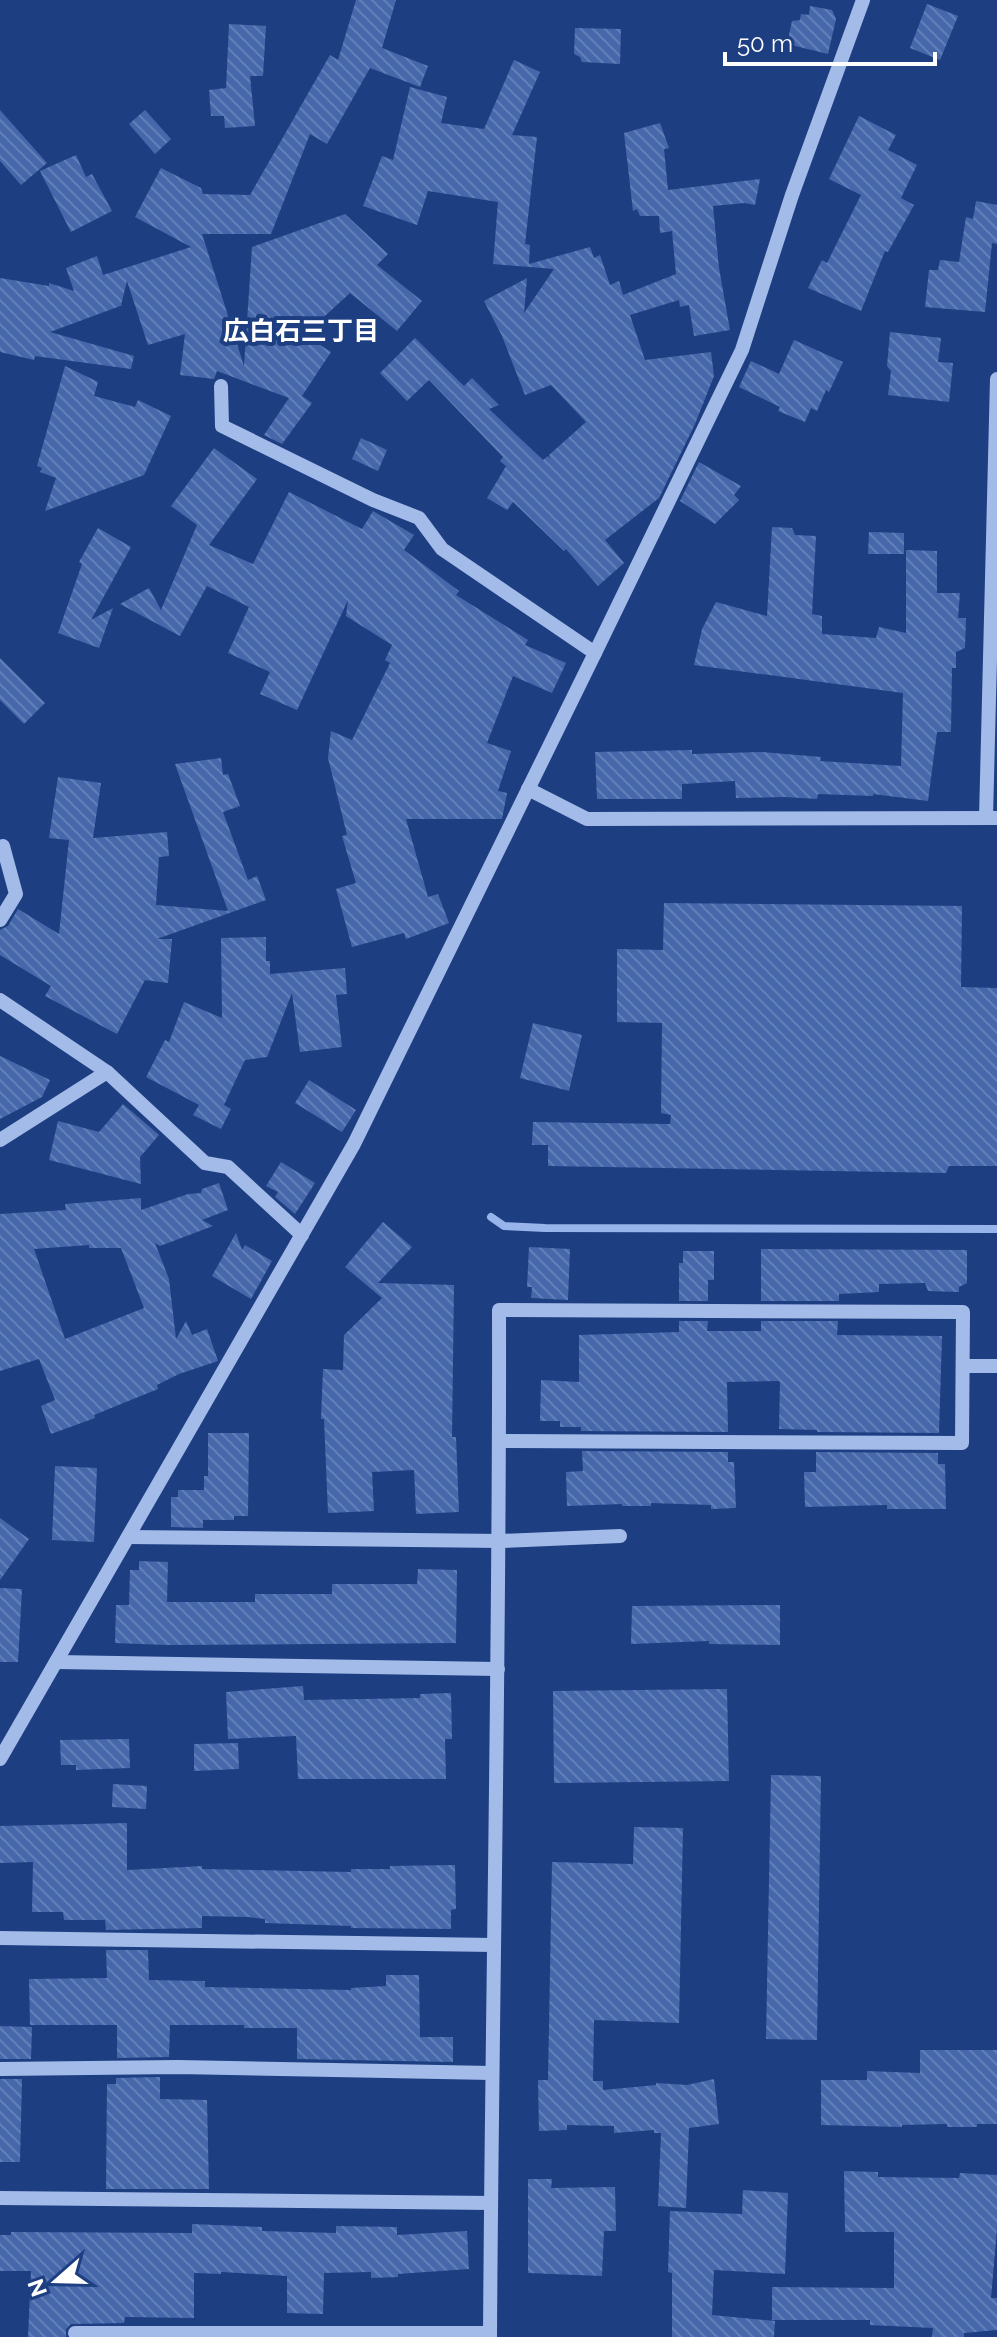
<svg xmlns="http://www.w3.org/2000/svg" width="997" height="2337" font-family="Raleway,'Noto Sans JP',sans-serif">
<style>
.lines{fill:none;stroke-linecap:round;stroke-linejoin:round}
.stream{stroke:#97b4eb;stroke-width:8}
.building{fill:url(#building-back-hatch);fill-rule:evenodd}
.minor{stroke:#a3bbe9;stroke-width:14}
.labels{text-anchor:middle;stroke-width:8;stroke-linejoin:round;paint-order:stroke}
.neighbourhood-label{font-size:26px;font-weight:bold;fill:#fff;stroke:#1e3e82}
</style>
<defs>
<pattern id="building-back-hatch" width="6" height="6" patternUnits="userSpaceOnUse" patternTransform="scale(2)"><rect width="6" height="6" fill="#4668ab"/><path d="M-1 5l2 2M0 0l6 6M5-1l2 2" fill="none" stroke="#627fb8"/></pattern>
</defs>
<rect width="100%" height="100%" fill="#1e3e82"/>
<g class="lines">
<!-- stream -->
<path class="stream" d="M491,1217l13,9 41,2 452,1"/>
</g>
<!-- building -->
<g class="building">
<path d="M356,0h40l-14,48 46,18 -8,21 -50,-19 -43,76 -17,-10 -39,100h-69l42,132 8,-119 93,-33 43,40 -11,11 45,36 -25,30 -47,-38 -37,34 1,2 -8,7 25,16 -29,44 10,7 -30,41 -18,-9 25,-37 -72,-27 -3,8 -34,-4 5,-41 -37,11 -21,-64 -6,24h2l-73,27 84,24 -3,13 -96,-13 -1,4 -34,-8v-74l49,8v-3l25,8 -8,-23 31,-12 6,19 88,-28 -56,-30 26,-49 40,20 2,6 47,1 80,-140 8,5z"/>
<path d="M927,4l31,12 -18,44 -30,-12z"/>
<path d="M810,6l22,4 4,9 -8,35 -41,-10 5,-23 8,-1 1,-6 8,1z"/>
<path d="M229,24l37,2 -3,50h-13l5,50 -30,2 -1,-12h-13l-2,-26 17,-2z"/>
<path d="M575,28l46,1 -1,35 -38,-2 -2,-5 -6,-3z"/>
<path d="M514,60l26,12 -28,63 25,2 -12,107 5,1 -1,19 61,-17 4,11 6,-3 10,30 9,-4 4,14 53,-21 -4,-43 -12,2 -1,-17h-19l-3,-7 -4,2 -9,-78 36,-10 9,25 -5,1 4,41 92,-11 -5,26 -10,-2 -32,3 6,62 11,62 -36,6 -5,-31 -9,2 -1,-7 -49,15 15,45 66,-8 3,24 -19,48 -36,74 -54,42 19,23 -26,23 -32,-37 -2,2 -51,-49 -6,8 -20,-12 19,-32 -6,-5 3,-4 -74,-77 -22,21 -27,-28 35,-35 49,48 8,-8 27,27 -10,4 54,51 5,-4 2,3 -1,-4 37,-33 -35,-37 -26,10 -23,-59 -18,-35 43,-23 -3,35 30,-44 -61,-5 5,-62 -70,-11 -11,34 -54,-19 19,-50 11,4 17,-73 37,10 -6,26 43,6z"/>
<path d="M0,110l47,53 -26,22 -21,-24z"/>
<path d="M145,110l26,29 -16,15 -26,-30z"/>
<path d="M859,116l37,19 -8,15 29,15 -16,33 13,7 -26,47 -3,-1 -24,60 -53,-23 14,-28 5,3 34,-68 -32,-16z"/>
<path d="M76,155l10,22 6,-3 20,37 -41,21 -31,-61z"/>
<path d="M976,201l21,4v39l-5,-1 -7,69 -60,-5 4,-37h9l2,-10 19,2 7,-45 7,2z"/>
<path d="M890,332l51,6 -3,24 15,1 -4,39 -61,-7 3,-24 -4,-5z"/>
<path d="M794,340l49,22 -14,30 -3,-2 -9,21 -6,-3 -6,14 -27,-11 2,-4 -41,-20 12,-26 28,13z"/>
<path d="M65,366l33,16 -4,14 41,11 3,-7 33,16 -27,59 -99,36 11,-33 -16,-6 2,-4 -5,-2z"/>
<path d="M361,438l26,12 -9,21 -26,-12z"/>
<path d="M214,448l43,31 -48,66 44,19 36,-72 73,37 11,-18 41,24 -10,15 55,41 -3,4 72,45 -3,5 41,18 -14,30 -39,-17 -26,67 24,8 -13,40 9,2 -5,26h-96l22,78 10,-3 11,29 -43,16 -2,-6 -52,14 -16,-58 20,-6 -14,-47 5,-1 -19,-77 3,-27 21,9 38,-77 -5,-3 7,-15 -46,-29 2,-16 -51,110 -37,-16 10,-22 -42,-19 21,-46 -42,-21 -27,50 -60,-32 29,-16 12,22 36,-85 -26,-19z"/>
<path d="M699,462l42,24 -7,9 5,5 -24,24 -35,-23z"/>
<path d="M772,527l20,1 3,7 21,1 -4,78 10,2v18l54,4 3,-11 27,6v-83l31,1v42h23l-2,25h8l-1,30 -9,4v16h-4l-1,64h-14l-9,69 -55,-7v2l-55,-2 -1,5 -32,-2 -49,1 -1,-17 -53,3v15h-85l-2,-47 97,-2v4l69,-2 60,5 -1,4 81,5 2,-73 -209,-28 8,-36 14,-27 51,14z"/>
<path d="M98,528l33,19 -40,73 22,-12 -14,40 -41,-15 24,-69 -3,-2z"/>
<path d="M869,532l35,1v21h-36z"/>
<path d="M0,658l45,45 -21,21 -24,-24z"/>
<path d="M221,758l2,17 5,-1 12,32 -17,6 25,68 9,-4 9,24 -109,39h15l-4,44 -23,-3 -28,54 -72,-38 6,-10 -51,-31v-25l8,-4 10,-17 41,25 10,-94 -20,-2 9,-61 43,6 -8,55 74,-6 2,24 -10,1 -3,48 72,6 -53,-147z"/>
<path d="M664,903l298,3 -1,81 36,1v178h-48l-3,7 -398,-7v-21h-16l1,-23 137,2 1,-9 -10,-2 1,-90 -45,-1v-73l46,1z"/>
<path d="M266,937v24h4v13l75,-6 2,26 -11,1 6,52 -42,5 -8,-59 -25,64 -22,3 -21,45 7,4 -10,20 -28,-14 6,-10 -53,-28 19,-37 4,2 15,-40 38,16 -1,-80z"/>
<path d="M533,1023l49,12 -13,56 -49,-13z"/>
<path d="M0,1056l50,24 -8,17 -42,22z"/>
<path d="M309,1080l47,30 -14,22 -47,-29z"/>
<path d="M123,1104l36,31 -19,22 1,27 -92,-24 9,-39 41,11z"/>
<path d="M281,1162l34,21 -20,31 -20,-17 3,-5 -12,-6z"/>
<path d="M219,1183l9,27 -26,10 11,6 -53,20 -5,-3 14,36 7,60 10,-18 6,14 15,-6 11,32 -39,13 -22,11 1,4 -64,26 1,3 -44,16 -10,-28 14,-6 -16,-41 -39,12v-157l66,-4 -1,-6 76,-6v12l47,-16 13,-1 1,-4zM89,1245v3h32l23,60 -79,31 -31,-90z"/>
<path d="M383,1222l29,25 -34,36 76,2 -2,152h4l3,75 -43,2 -2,-44 -42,2 2,39 -46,2 -4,-94h-3l2,-50 20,1 1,-35 38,-37 -37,-31z"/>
<path d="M236,1233l6,17 3,-5 27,16 -21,38 -39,-23z"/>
<path d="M529,1247l41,2 -2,51 -37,-2 1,-11h-5z"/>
<path d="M761,1249l206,1v33l-8,4v5l-31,-1 -3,-8 -46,1v8l-40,2v7h-78z"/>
<path d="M683,1251h31v29h-6v21h-29v-38h4z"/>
<path d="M679,1321h29l-1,10h54v-10h77l-1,14 105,1 -3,97 -122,-1v-2l-38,-1 1,-47 -2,-1 -51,1 1,50 -147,-1v-4h-21v-6h-20l1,-41 38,2v-47l100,-3z"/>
<path d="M208,1433h41l-1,83h-14v4h-31v8l-32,-1v-30h7v-7h26v-14h4z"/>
<path d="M582,1451l146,1v10h6l2,46 -25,1v-4l-60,-2v3h-29v-2l-55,2 -1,-34 17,-1z"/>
<path d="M816,1452l122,1v11h7l1,45h-59v-4l-82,2 -1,-35h12z"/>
<path d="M55,1466l42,2 -3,74 -42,-2z"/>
<path d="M0,1518l29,21 -29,41z"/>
<path d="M139,1561l29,1 -1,40h88v-8h77v-10h85l1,-15 39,1 -1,73 -288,2 -53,-2 1,-38h13l1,-35h9z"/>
<path d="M0,1588l22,1 -4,73h-18z"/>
<path d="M780,1605v40l-71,-1v-3l-78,3 1,-38z"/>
<path d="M303,1686l1,14 116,-2v-4l31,-1 1,46h-7l1,40h-148l-2,-43 -68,3 -2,-47z"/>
<path d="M727,1689l2,92 -175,2 -1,-92z"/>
<path d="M129,1739l1,29 -54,2v-5h-15l-1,-25z"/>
<path d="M238,1743l1,26 -45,2v-27z"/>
<path d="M771,1775l50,1 -4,264 -51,-1z"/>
<path d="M113,1784l34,2 -1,23 -34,-2z"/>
<path d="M127,1823v47l75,-4v3l149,3v-3h39v-3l65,-1 1,44 -5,1v19l-100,-1v-2l-86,-3v-4l-17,-2 -46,-1v12l-96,2 -1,-10h-41l-1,-8h-31l1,-50 -33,1v-37z"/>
<path d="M634,1827l49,1 -4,195 -85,-3 -1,61h10v9l53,-5v-2l31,2 27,-6 5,45 -30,4 -3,80 -28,-2 3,-73h-7v-3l-40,3v-7l-47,-1v5l-28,1 -1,-51h10l4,-218 81,2z"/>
<path d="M106,1950h42l1,30 56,1v6l146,3v-2l35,-2v-11h33l1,62h33v25l-156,-3v-31h-53v-3h-74l-1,32 -52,1v-33h-87l-1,-46 78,-1z"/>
<path d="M0,2026l32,1 -1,32h-31z"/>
<path d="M920,2050h77v74h-20v3h-30v-3l-45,1v2l-81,-2v-45h46v-9l53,2z"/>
<path d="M160,2077v22l47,1 2,89h-103l1,-105h9v-6z"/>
<path d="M0,2079h22l-2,83h-20z"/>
<path d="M844,2171l34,1v5l81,1 1,-5 37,2v54l-6,69h6v32l-33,3v4h-32l1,-9 -63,-3v-5h-98v-33l122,1v-56h-49z"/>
<path d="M528,2179h24l-1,9 64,-1 1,44h-12l-2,45 -74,-3z"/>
<path d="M743,2190l45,3 -3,81 -71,-4 -2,45 63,6 -1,16h-102v-64l-4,-1 2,-61 72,3z"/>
<path d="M192,2224l70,3v4l74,2v-7l61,1v8l70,-4 2,38 -71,5v3l-27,1v-6l-47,1 -1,41 -36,-1v-37l-66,-4v2l-27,-1v45l-69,-1 -1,6 -53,1 -5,5v8h-38l3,-66h-31v-36h11v-3l181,1z"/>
</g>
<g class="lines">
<!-- minor -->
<g class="minor">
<path d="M221,386l1,40 151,74 46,18 23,31 153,104"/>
<path d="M528,789l59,30 410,-1"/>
<path d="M986,818l11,-439"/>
<path d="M0,920l16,-26 -13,-48"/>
<path d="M0,1000l107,72 98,91 23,4 74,68"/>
<path d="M0,1140l107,-68"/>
<path d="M963,1366h34"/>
<path d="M128,1537l373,4 119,-5"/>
<path d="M56,1662l442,7"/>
<path d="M0,1759l354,-615 241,-491 147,-303 50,-155 71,-195"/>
<path d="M0,1938l494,7"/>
<path d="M0,2069l178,-2 314,6"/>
<path d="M0,2198l491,5"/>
<path d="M75,2333h415"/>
<path d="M490,2337c2,-343 10,-685 9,-1027l464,2 -1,131 -462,-2"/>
</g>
</g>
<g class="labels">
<!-- neighbourhood labels -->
<g class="neighbourhood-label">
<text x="301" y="340">広白石三丁目</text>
</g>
</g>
<!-- north arrow -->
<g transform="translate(56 2281) rotate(250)" stroke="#1e3e82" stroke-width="6" paint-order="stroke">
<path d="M0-6L14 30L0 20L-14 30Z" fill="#ffffff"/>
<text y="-12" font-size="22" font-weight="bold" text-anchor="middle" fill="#ffffff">N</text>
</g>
<!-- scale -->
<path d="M725 52v12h210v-12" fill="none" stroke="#ffffff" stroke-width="4"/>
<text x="737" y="52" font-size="24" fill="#ffffff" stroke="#1e3e82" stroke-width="6" paint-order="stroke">50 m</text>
</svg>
